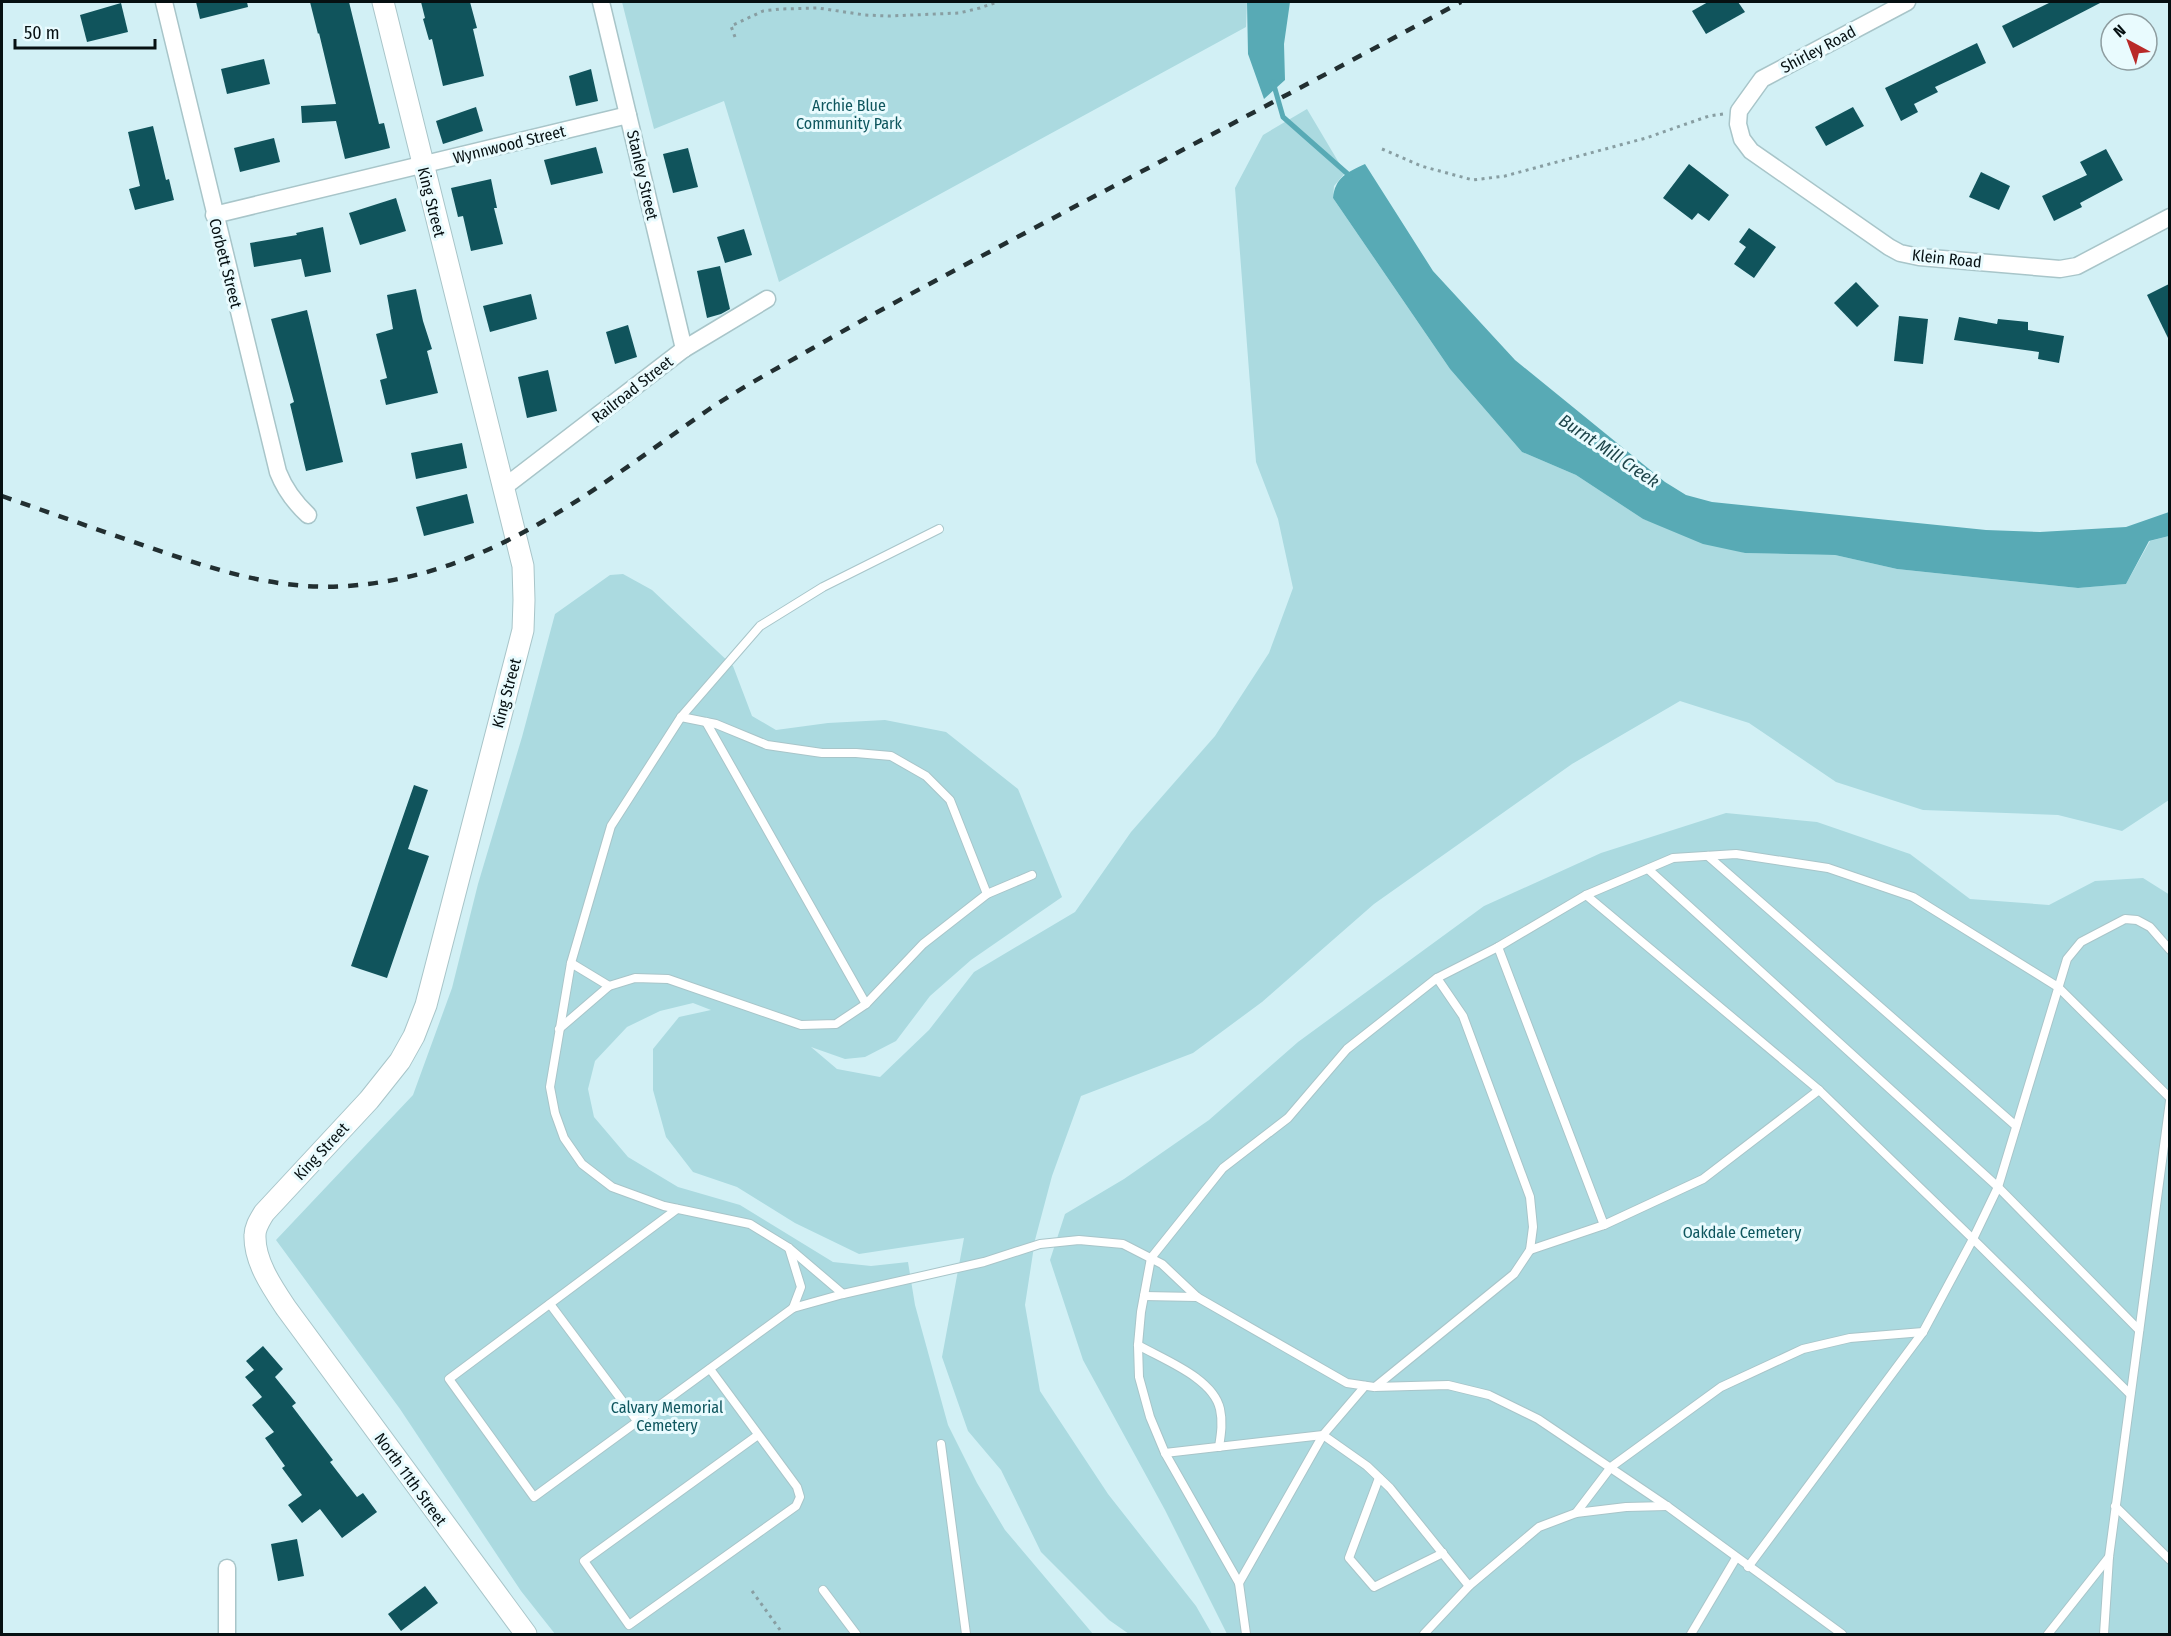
<svg xmlns="http://www.w3.org/2000/svg" width="2171" height="1636" font-family="'Fira Sans Condensed',sans-serif">
<style>
.green{fill:#abdae0}
.water{fill:#58aab5}
.lines{fill:none;stroke-linecap:round;stroke-linejoin:round}
.stream{stroke:#58aab5;stroke-width:5}
.building{fill:#10545c}
.service-casing{stroke:#a8c5c9;stroke-width:10}
.minor-casing{stroke:#a8c5c9;stroke-width:19}
.tertiary-casing{stroke:#a8c5c9;stroke-width:23}
.path{stroke:#889ea2;stroke-width:3;stroke-dasharray:3 4.5;stroke-linecap:butt}
.service{stroke:#fff;stroke-width:8}
.minor{stroke:#fff;stroke-width:16}
.tertiary{stroke:#fff;stroke-width:21}
.rail{stroke:#222f31;stroke-width:4.5;stroke-dasharray:10 10;stroke-linecap:butt}
.labels{text-anchor:middle;stroke-width:6;stroke-linejoin:round;paint-order:stroke}
.street-label{font-size:16px;fill:#061012;stroke:#e9fbfe}
.park-label{font-size:16px;fill:#0e565e;stroke:#e9fbfe}
.water-label{font-size:18px;font-style:italic;fill:#1d4449;stroke:#e9fbfe}
</style>
<rect width="100%" height="100%" fill="#d2f0f5"/>
<!-- green -->
<g class="green">
<path d="M622,2h625l-1,25 -467,255 -55,-181 -70,28z"/>
<path d="M1307,109l38,64 -11,13 -1,12 117,171 72,83 54,23 67,44 102,34 90,2 62,14 181,19 48,-4 24,-43 19,-5v264l-47,31 -64,-16 -135,-5 -87,-28 -87,-59 -69,-22 -108,63 -198,140 -112,98 -69,51 -112,43 -29,80 -17,64 -10,65 15,86 68,103 88,112 16,28h-83l-20,-14 -68,-68 -40,-82 -33,-39 -26,-74 22,-119 -105,16 -64,-31 -58,-36 -44,-15 -27,-35 -13,-47v-41l26,-32 32,-7 -18,-7 -33,8 -33,16 -32,34 -7,28 6,28 34,40 50,30 62,18 93,57 38,4 37,-4 7,43 33,120 29,58 28,47 88,104h-538l-34,-43 -121,-182 -124,-169 137,-145 39,-107 26,-104 44,-147 33,-123 55,-39 13,-1 29,16 81,76 19,50 24,14 52,-7 57,-3 61,12 72,57 44,108 -91,63 -41,36 -34,45 -31,16 -20,2 -34,-12 26,22 43,8 49,-47 45,-58 101,-60 56,-80 84,-96 54,-83 24,-65 -15,-69 -22,-57 -21,-274 28,-53z"/>
<path d="M1726,813l91,9 93,32 60,45 79,6 46,-24 48,-3 27,17 -1,739h-942l-62,-124 -82,-150 -33,-100 15,-46 59,-35 85,-59 89,-78 186,-136 117,-53z"/>
</g>
<!-- water -->
<g class="water">
<path d="M1247,2h43l-6,42 1,36 -21,19 -16,-45z"/>
<path d="M1365,164l68,107 82,89 150,122 21,13 26,7 274,28 54,2 86,-5 43,-15v24l-20,5 -23,43 -48,4 -181,-19 -62,-14 -90,-2 -42,-9 -60,-25 -67,-44 -54,-23 -72,-83 -117,-171c2,-20 14,-26 32,-34z"/>
</g>
<g class="lines">
<!-- stream -->
<path class="stream" d="M1273,82l10,35 67,59"/>
</g>
<!-- building -->
<g class="building">
<path d="M196,2h51l1,5 -48,12z"/>
<path d="M310,2h39l30,122 5,-1 6,25 -45,11 -9,-38 -34,2 -1,-17 35,-2 -17,-71 -1,1z"/>
<path d="M421,2h49l7,26 -4,1 11,47 -41,10 -11,-47 -3,1 -6,-21 2,-1z"/>
<path d="M1708,2h30l7,10 -39,22 -14,-23z"/>
<path d="M2051,2h51l-89,46 -11,-22z"/>
<path d="M121,3l7,29 -41,10 -7,-27z"/>
<path d="M1977,43l9,20 -51,24 3,5 -24,12 4,8 -17,9 -16,-33z"/>
<path d="M264,59l6,25 -43,10 -6,-25z"/>
<path d="M591,69l7,32 -22,5 -7,-30z"/>
<path d="M476,107l7,24 -40,13 -7,-23z"/>
<path d="M1853,107l11,19 -38,20 -11,-19z"/>
<path d="M153,126l13,54 3,-1 5,21 -39,10 -6,-21 11,-3 -12,-54z"/>
<path d="M274,138l6,24 -40,10 -6,-24z"/>
<path d="M596,147l7,26 -52,12 -7,-25z"/>
<path d="M688,148l10,39 -25,6 -10,-39z"/>
<path d="M2106,149l17,31 -43,23 2,4 -28,14 -12,-25 45,-21 -7,-13z"/>
<path d="M1689,164l40,31 -20,26 -11,-8 -6,7 -29,-22z"/>
<path d="M1981,172l29,14 -11,24 -30,-13z"/>
<path d="M491,179l6,29h-3l9,36 -32,7 -8,-35 -5,1 -7,-29z"/>
<path d="M396,198l10,33 -46,14 -11,-32z"/>
<path d="M323,227l8,45 -26,5 -4,-18 -47,8 -4,-24 47,-8 -1,-2z"/>
<path d="M1749,228l27,19 -22,31 -20,-14 12,-17 -7,-5z"/>
<path d="M744,229l8,26 -27,8 -8,-26z"/>
<path d="M720,266l10,43 -9,5 -14,4 -10,-47z"/>
<path d="M1856,282l23,24 -22,21 -23,-24z"/>
<path d="M2169,284v56l-22,-45z"/>
<path d="M416,289l7,32 9,28 -5,2 11,42 -52,12 -6,-25 7,-2 -11,-44 17,-5 -6,-34z"/>
<path d="M531,294l6,25 -47,13 -7,-26z"/>
<path d="M307,310l36,152 -37,9 -16,-67 4,-2 -23,-83z"/>
<path d="M1899,316l29,3 -5,45 -29,-3z"/>
<path d="M1959,317l38,7 1,-5 30,3v8l36,6 -5,27 -21,-4 1,-7 -85,-12z"/>
<path d="M628,325l9,32 -22,7 -9,-32z"/>
<path d="M548,370l9,41 -30,7 -9,-41z"/>
<path d="M462,443l5,25 -51,11 -5,-26z"/>
<path d="M467,494l7,29 -50,13 -8,-29z"/>
<path d="M414,785l14,5 -20,59 21,7 -42,122 -36,-12z"/>
<path d="M263,1346l20,23 -8,8 21,26 -4,3 41,54 -3,2 27,35 6,-4 14,19 -35,26 -22,-29 -18,14 -14,-18 14,-10 -20,-27 3,-2 -20,-28 9,-6 -22,-27 10,-8 -17,-20 9,-7 -8,-9z"/>
<path d="M297,1539l7,37 -26,5 -7,-37z"/>
<path d="M425,1586l13,17 -37,28 -13,-17z"/>
</g>
<g class="lines">
<defs>
<g id="service">
<path d="M681,717l35,7 51,21 55,8h34l35,3 35,20 24,24 37,94"/>
<path d="M706,722l160,282"/>
<path d="M1708,856l308,270"/>
<path d="M1648,869l350,318 141,143"/>
<path d="M1586,895l233,195 154,149 157,155"/>
<path d="M1498,947l106,278"/>
<path d="M571,963l38,23"/>
<path d="M559,1029l50,-43 26,-8 33,1 133,46 35,-1 30,-20 57,-60 64,-50 45,-19"/>
<path d="M677,1209l-228,170 85,118 259,-189 8,-21 -12,-39"/>
<path d="M1530,1250l74,-25 99,-46 116,-89"/>
<path d="M843,1294l-54,-46 -39,-24 -86,-18 -52,-19 -30,-23 -18,-26 -9,-25 -5,-26 21,-124 40,-137 70,-109 79,-91 63,-39 116,-58"/>
<path d="M1144,1296l53,1"/>
<path d="M550,1304l88,118"/>
<path d="M793,1308l50,-14 141,-32 56,-18 39,-4 44,4 39,20 35,33 150,86 27,4 74,-2 41,10 49,24 129,87 175,128"/>
<path d="M1138,1345c26,15 75,33 82,64 3,13 1,25 -1,38"/>
<path d="M710,1369l87,118 3,10 -4,9 -167,119 -45,-64 174,-126"/>
<path d="M1375,1387l139,-113 16,-24 3,-23 -3,-30 -67,-181 -26,-38"/>
<path d="M941,1444l25,190"/>
<path d="M1165,1453l158,-18 44,31 23,22 79,98"/>
<path d="M1379,1478l-30,80 25,29 69,-34"/>
<path d="M2115,1506l55,54"/>
<path d="M1576,1513l35,-46 110,-80 82,-38 47,-11 73,-6"/>
<path d="M1748,1567l175,-235 50,-93 25,-52 69,-228 14,-17 44,-23 12,1 13,7 20,23"/>
<path d="M1239,1583l-74,-130 -15,-36 -11,-40 -1,-32 3,-33 10,-54 72,-90 65,-50 59,-69 90,-71 61,-31 88,-52 87,-37 63,-4 92,14 85,29 145,90 112,111"/>
<path d="M823,1590l33,44"/>
<path d="M1246,1634l-7,-51 84,-148 42,-49"/>
<path d="M1424,1634l45,-48 70,-59 37,-14 50,-6 41,-1"/>
<path d="M1691,1634l45,-76"/>
<path d="M2048,1634l61,-77"/>
<path d="M2104,1634l5,-77 61,-456"/>
</g>
<g id="minor">
<path d="M164,2l114,470c7,18 16,30 30,43"/>
<path d="M601,2l83,347"/>
<path d="M1907,2l-145,77 -23,32 -1,13 4,15 9,12 138,96 11,6 19,4 141,12 17,-3 93,-49"/>
<path d="M214,215l414,-100"/>
<path d="M503,488l181,-139 83,-50"/>
<path d="M227,1568v66"/>
</g>
<path id="tertiary" d="M383,2l140,564 1,34 -1,30 -97,375 -12,31 -14,25 -31,39 -105,113c-4,7 -9,14 -9,22 -1,26 17,52 31,73l240,326"/>
</defs>
<!-- service casing -->
<use href="#service" class="service-casing"/>
<!-- minor casing -->
<use href="#minor" class="minor-casing"/>
<!-- tertiary casing -->
<use href="#tertiary" class="tertiary-casing"/>
<!-- path -->
<g class="path">
<path d="M735,37l-4,-11 32,-15 17,-2 38,-1 47,7 24,1 70,-3 21,-5 17,-6"/>
<path d="M1382,149l39,17 52,14 32,-4 141,-38 63,-22 14,-2"/>
<path d="M752,1591l31,43"/>
</g>
<!-- service -->
<use href="#service" class="service"/>
<!-- minor -->
<use href="#minor" class="minor"/>
<!-- tertiary -->
<use href="#tertiary" class="tertiary"/>
<!-- rail -->
<path class="rail" d="M2,496c48,17 97,34 146,51 65,22 129,44 199,39 144,-10 247,-97 361,-176 34,-23 70,-42 105,-62 86,-49 173,-94 259,-140 130,-68 260,-137 389,-206"/>
</g>
<g class="labels">
<!-- street labels -->
<g class="street-label">
<text transform="translate(1818 49) rotate(-28)" y="6">Shirley Road</text>
<text transform="translate(509 144) rotate(-14)" y="6">Wynnwood Street</text>
<text transform="translate(643 175) rotate(77)" y="6">Stanley Street</text>
<text transform="translate(432 202) rotate(76)" y="6">King Street</text>
<text transform="translate(1947 258) rotate(6)" y="6">Klein Road</text>
<text transform="translate(226 263) rotate(76)" y="6">Corbett Street</text>
<text transform="translate(632 389) rotate(-38)" y="6">Railroad Street</text>
<text transform="translate(506 693) rotate(-75)" y="6">King Street</text>
<text transform="translate(321 1151) rotate(-47)" y="6">King Street</text>
<text transform="translate(411 1479) rotate(54)" y="6">North 11th Street</text>
</g>
<!-- park labels -->
<g class="park-label">
<text x="849" y="111">Archie Blue<tspan x="849" dy="18">Community Park</tspan></text>
<text x="1742" y="1238">Oakdale Cemetery</text>
<text x="667" y="1413">Calvary Memorial<tspan x="667" dy="18">Cemetery</tspan></text>
</g>
<!-- water labels -->
<g class="water-label">
<text transform="translate(1609 451) rotate(34)" y="6">Burnt Mill Creek</text>
</g>
</g>
<!-- border -->
<rect width="2171" height="1636" fill="none" stroke="#061012" stroke-width="6"/>
<!-- north arrow -->
<g transform="translate(2129 42) rotate(319)"><circle r="28" fill="#e9fbfe" stroke="#8e9da0" stroke-width="1.5"/>
<path d="M0-4.5L10 22L0 15L-10 22Z" fill="#b92a29"/>
<text y="-9" font-size="16" font-weight="bold" text-anchor="middle" fill="#061012">N</text>
</g>
<!-- scale -->
<path d="M15 39v9h140v-9" fill="none" stroke="#061012" stroke-width="3"/>
<text x="24" y="39" font-size="18" fill="#061012" stroke="#e9fbfe" stroke-width="4.5" paint-order="stroke">50 m</text>
</svg>
